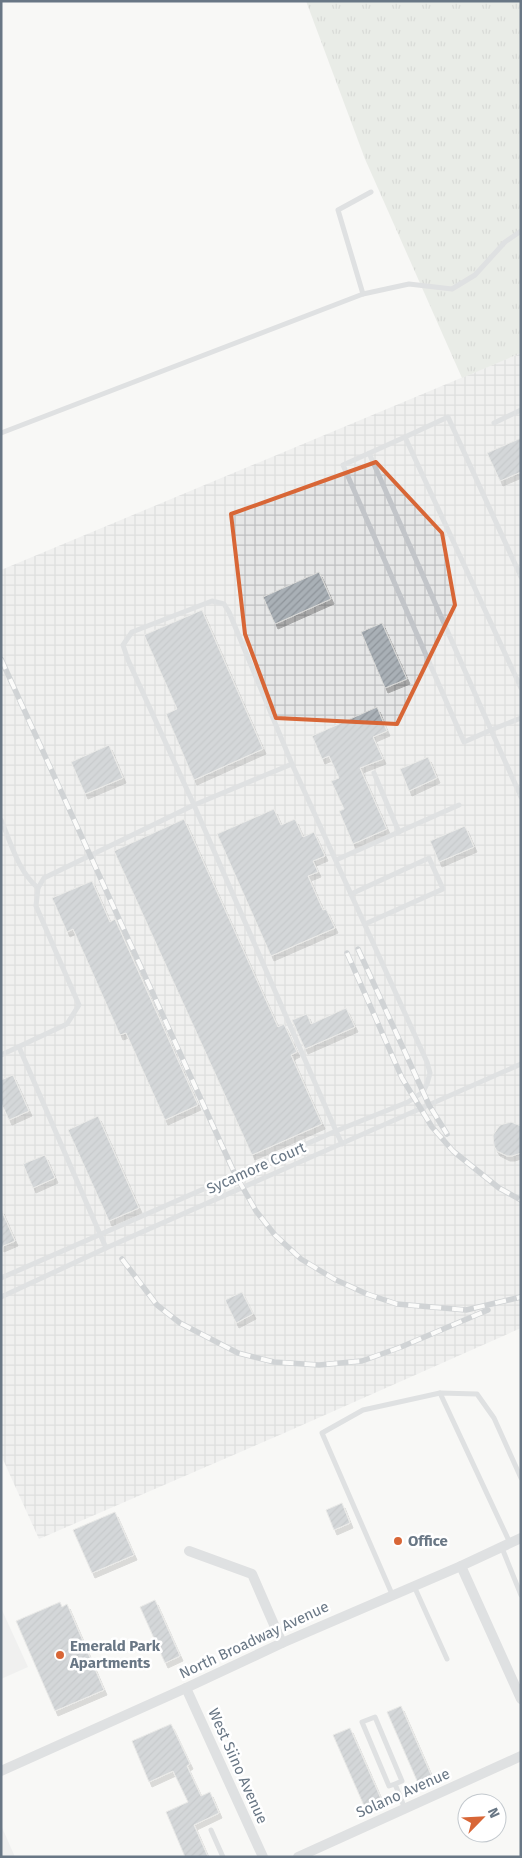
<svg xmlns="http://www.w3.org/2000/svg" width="522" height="1858" font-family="'Fira Sans',sans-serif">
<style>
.built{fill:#e6e7e7}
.industrial{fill:url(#industrial-grid)}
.grass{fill:url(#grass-tufts)}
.building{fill:url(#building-hatch);stroke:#dadad8;filter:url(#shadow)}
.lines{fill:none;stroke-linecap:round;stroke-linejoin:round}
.lane{stroke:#c2c5c9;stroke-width:5}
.street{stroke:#c2c5c9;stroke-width:10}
.rail-casing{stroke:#a1a7ad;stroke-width:5.5}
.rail{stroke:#fff;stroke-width:4;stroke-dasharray:11;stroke-linecap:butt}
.marked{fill:none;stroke:#d86636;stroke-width:4;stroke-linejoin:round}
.poi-dot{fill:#d86636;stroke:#fff;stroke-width:2}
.labels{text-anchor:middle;stroke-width:5;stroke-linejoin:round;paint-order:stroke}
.street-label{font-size:15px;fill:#697785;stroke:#fff}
.poi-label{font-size:15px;font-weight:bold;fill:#697785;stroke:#fff;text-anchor:start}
</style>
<defs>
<pattern id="industrial-grid" width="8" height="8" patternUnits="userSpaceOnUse" patternTransform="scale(1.25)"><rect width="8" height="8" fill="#e6e7e7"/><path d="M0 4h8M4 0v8" fill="none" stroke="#bec0c1"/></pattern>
<pattern id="grass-tufts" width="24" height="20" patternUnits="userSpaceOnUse" patternTransform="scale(1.25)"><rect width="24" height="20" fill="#d8ddd5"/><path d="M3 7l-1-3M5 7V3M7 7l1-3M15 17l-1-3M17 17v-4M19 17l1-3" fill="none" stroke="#b3b8b2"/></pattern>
<pattern id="building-hatch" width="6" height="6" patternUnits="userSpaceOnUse" patternTransform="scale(1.25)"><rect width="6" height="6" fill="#a9b0b6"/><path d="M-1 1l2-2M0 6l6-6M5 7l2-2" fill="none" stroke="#8e949a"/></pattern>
<filter id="shadow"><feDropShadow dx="3" dy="5" stdDeviation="0" flood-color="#0004"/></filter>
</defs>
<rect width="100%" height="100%" fill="#f8f8f6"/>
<!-- built -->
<g class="built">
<path d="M1,1608l27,59 -27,12z"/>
<path d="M1,1825l14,32h-14z"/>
</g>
<!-- industrial -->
<path class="industrial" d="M521,353v975l-239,106 -243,105 -38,-84v-885z"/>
<!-- grass -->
<path class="grass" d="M306,1h215v352l-59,25 -97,-219z"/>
<!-- building -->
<g class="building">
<path d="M521,438v34l-21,9 -13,-28z"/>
<path d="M319,572l12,27 -56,25 -12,-27z"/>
<path d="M202,610l61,139 -69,31 -28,-66 11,-5 -33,-74z"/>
<path d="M382,623l25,56 -22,9 -24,-56z"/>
<path d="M377,707l10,24 -14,6 10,22 -23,9 27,61 -34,15 -14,-33 5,-2 -13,-28 8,-3 -10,-22 -7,3 -10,-23z"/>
<path d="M109,745l14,33 -38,16 -14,-32z"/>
<path d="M428,757l9,21 -28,13 -9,-22z"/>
<path d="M274,809l7,16 14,-6 8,18 11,-5 11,24 -12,5 5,11 -10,4 15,34 3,-1 9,19 -64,28 -54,-122z"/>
<path d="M184,819l94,208 6,-3 13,28 -6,3 31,69 -70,31 -138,-304z"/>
<path d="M465,826l9,21 -35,15 -9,-21z"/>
<path d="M92,881l18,41 5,-3 83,186 -33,15 -39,-87 -6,2 -47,-106 -6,3 -15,-34z"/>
<path d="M346,1008l9,19 -50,22 -13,-29 15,-6 4,10z"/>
<path d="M13,1075l16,36 -20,9 -8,-17v-23z"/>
<path d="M98,1116l41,92 -30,13 -41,-91z"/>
<path d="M511,1122l10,4v27l-9,3h-5l-10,-5 -3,-5 -1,-11 7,-10z"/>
<path d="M45,1155l10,23 -22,10 -10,-24z"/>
<path d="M1,1209l14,32 -14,6z"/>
<path d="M242,1292l11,22 -17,9 -11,-23z"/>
<path d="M342,1503l8,20 -16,7 -8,-20z"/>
<path d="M115,1512l19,43 -42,18 -19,-43z"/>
<path d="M155,1600l25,56 -15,7 -25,-56z"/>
<path d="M60,1602l2,5 5,-3 37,86 -49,21 -39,-90z"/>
<path d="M401,1706l31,71 -14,6 -31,-71z"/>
<path d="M171,1724l19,40 -3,2 14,30 9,-4 9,21 -25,12 14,32h-23l-19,-45 22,-10 -15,-31 -24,11 -17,-41z"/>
<path d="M350,1728l32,73 -17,7 -32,-73z"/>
</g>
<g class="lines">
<!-- lane -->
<g class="lane">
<path d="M363,294l46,-10 43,5 23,-14 30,-33 16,-11"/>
<path d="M494,423l27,-13"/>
<path d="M1,433l362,-139 -25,-84 33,-18"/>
<path d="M369,453l122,277 -27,12 -121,-277 62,-28"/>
<path d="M521,577l-73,-160 -43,20 116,251"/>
<path d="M521,718l-30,12 30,67"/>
<path d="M374,773l25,59"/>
<path d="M1,820c10,23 17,51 37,68"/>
<path d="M336,860l123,-55"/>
<path d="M351,894l78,-36 14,31 -78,35"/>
<path d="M19,1047l87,201"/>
<path d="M1,1055l66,-31 12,-19 -43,-99 2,-18 6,-10 150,-73 98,-41"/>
<path d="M1,1278l335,-147 72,-29 15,-10 4,-8 3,-11 -3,-11 -135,-298 -63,-152 -5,-8 -12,-3 -80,31 -9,13 5,15 66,145 142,326 6,13"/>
<path d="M1,1297l105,-49 415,-184"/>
<path d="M440,1393l70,150"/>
<path d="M502,1548l19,47"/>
<path d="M414,1586l33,73"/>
<path d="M392,1594l-70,-161 41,-23 77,-17 37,1 17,24 27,60"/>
<path d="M395,1784l-6,2 -27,-64 13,-5 27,64 -7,3 10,25"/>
<path d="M211,1830l12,27"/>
</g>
<!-- street -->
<g class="street">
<path d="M189,1551l63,23 30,69"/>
<path d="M461,1566l60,133"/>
<path d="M186,1688l77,169"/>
<path d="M1,1771l185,-83 96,-45 179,-77 60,-28"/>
<path d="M298,1857l223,-101"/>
</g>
<defs>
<g id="rail">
<path d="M1,659l233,513 22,39 19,24 26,24 33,20 33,15 30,10 69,6 55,-13"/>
<path d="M358,949l71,156 18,29"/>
<path d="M347,953l55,125 30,49 21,24 46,37 22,12"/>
<path d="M122,1259l35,46 23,18 58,30 36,9 45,3 43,-4 39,-14 87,-37"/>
</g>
</defs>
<!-- rail casing -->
<use href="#rail" class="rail-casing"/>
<!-- rail -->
<use href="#rail" class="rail"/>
</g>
<!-- marked area -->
<path d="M0 0H522V1858H0ZM376,462l66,71 13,72 -58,119 -121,-6 -31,-84 -14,-120z" fill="#f8f8f6" fill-opacity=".55" fill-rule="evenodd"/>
<path class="marked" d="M376,462l66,71 13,72 -58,119 -121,-6 -31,-84 -14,-120z"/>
<!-- markers -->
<g class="poi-dot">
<circle cx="398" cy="1541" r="5"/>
<circle cx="60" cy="1655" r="5"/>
</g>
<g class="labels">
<!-- street labels -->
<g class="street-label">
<text transform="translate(256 1168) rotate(-24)" y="5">Sycamore Court</text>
<text transform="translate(254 1640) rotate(-25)" y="5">North Broadway Avenue</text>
<text transform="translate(238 1766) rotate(66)" y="5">West Siino Avenue</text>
<text transform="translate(403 1793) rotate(-24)" y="5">Solano Avenue</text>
</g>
<!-- poi labels -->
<g class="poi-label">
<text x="408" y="1546">Office</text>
<text x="70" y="1651">Emerald Park<tspan x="70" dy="17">Apartments</tspan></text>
</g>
</g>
<!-- border -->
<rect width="522" height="1858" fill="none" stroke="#697785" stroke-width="5"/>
<!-- north arrow -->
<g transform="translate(482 1818) rotate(66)"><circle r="24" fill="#ffffff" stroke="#c3c9ce"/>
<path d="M0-4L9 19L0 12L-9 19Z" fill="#d86636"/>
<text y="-8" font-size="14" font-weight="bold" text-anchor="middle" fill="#697785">N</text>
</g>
</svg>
